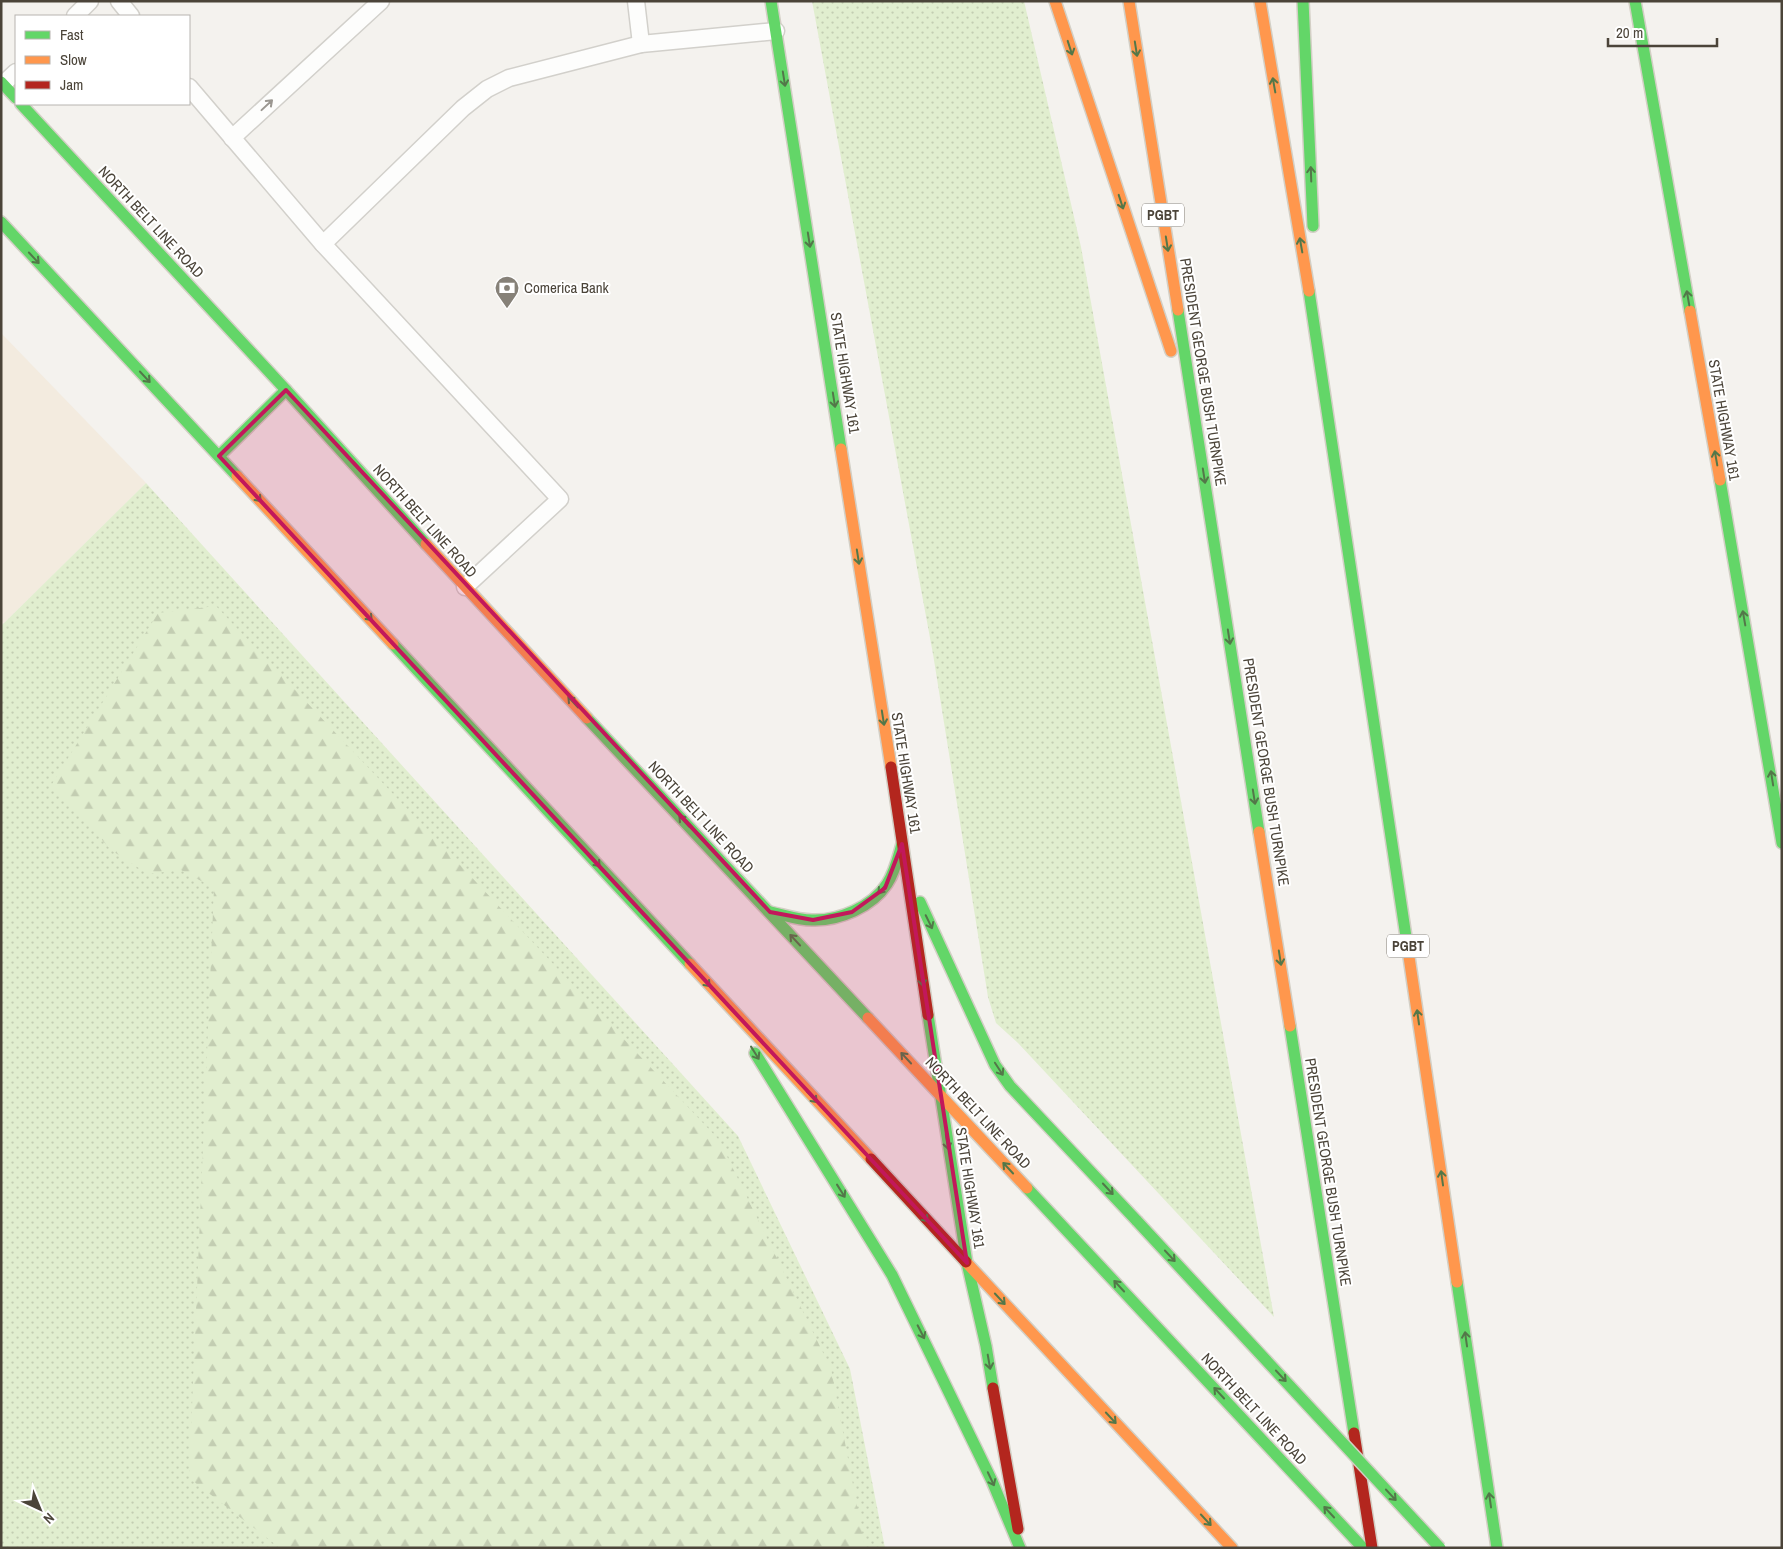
<svg xmlns="http://www.w3.org/2000/svg" width="1783" height="1549" font-family="'Archivo Narrow',sans-serif">
<style>
.commercial{fill:#f3ebdf}
.grass{fill:url(#grass-dots)}
.forest{fill:url(#forest-firs)}
.lines{fill:none;stroke-linecap:round;stroke-linejoin:round}
.lane-casing{stroke:#d2d0cb;stroke-width:19}
.fast-casing{stroke:#d3cfc5;stroke-width:14}
.slow-casing{stroke:#d3cfc5;stroke-width:14}
.jam-casing{stroke:#d3cfc5;stroke-width:14}
.lane{stroke:#fdfdfc;stroke-width:16}
.fast{stroke:#63d668;stroke-width:11}
.slow{stroke:#ff974d;stroke-width:11}
.jam{stroke:#b3261e;stroke-width:11}
.fast-bridge-casing{stroke:#d3cfc5;stroke-width:14;stroke-linecap:butt}
.fast-bridge{stroke:#63d668;stroke-width:11}
.oneway{stroke:#537749}
.oneway2{stroke:#9b9791}
.marked{fill:#c2185b;fill-opacity:0.2;stroke:#c2185b;stroke-width:4;stroke-linejoin:round}
.labels{text-anchor:middle;stroke-width:4;stroke-linejoin:round;paint-order:stroke}
.shield{fill:#fff;stroke:#817c74;stroke-width:1}
.shield-label{font-size:14px;font-weight:bold;fill:#4b4439}
.street-label{font-size:15px;fill:#4b4439;stroke:#fff}
.poi-label{font-size:15px;fill:#4b4439;stroke:#fff;text-anchor:start}
</style>
<defs>
<pattern id="grass-dots" width="8" height="8" patternUnits="userSpaceOnUse" patternTransform="scale(1.25)"><rect width="8" height="8" fill="#e1eecf"/><path d="M2 2h.1M6 6h.1" fill="none" stroke="#c3cdb2" stroke-width="1.8" stroke-linecap="round"/></pattern>
<pattern id="forest-firs" width="22" height="20" patternUnits="userSpaceOnUse" patternTransform="scale(1.25)"><rect width="22" height="20" fill="#e1eecf"/><path d="M5 1l3.5 6h-7zM16 11l3.5 6h-7z" fill="#c3cdb2"/></pattern>
</defs>
<rect width="100%" height="100%" fill="#f4f2ee"/>
<!-- commercial -->
<path class="commercial" d="M1,333l145,150 -145,143z"/>
<!-- grass -->
<g class="grass">
<path d="M812,1h212l57,246 193,1070 -256,-274 -22,-20 -8,-26 -55,-343z"/>
<path d="M146,483l592,653 112,233 35,179h-884v-922z"/>
</g>
<!-- forest -->
<path class="forest" d="M216,606l503,534 112,229 34,179h-585l-91,-70 25,-590 -33,-18 -33,4 -37,-24 -59,-66 106,-171z"/>
<g class="lines">
<defs>
<g id="lane">
<path d="M119,1l12,15"/>
<path d="M636,1l5,43 135,-13"/>
<path d="M75,16l15,-15"/>
<path d="M3,84l13,-12"/>
<path d="M189,87l134,157 237,255 -95,88"/>
<path d="M232,138l149,-137"/>
<path d="M323,244l140,-136 24,-19 22,-11 132,-34"/>
</g>
<g id="fast">
<path d="M771,1l70,448"/>
<path d="M1303,1l10,225"/>
<path d="M1635,1l55,310"/>
<path d="M1,82l15,16"/>
<path d="M21,104l265,286 140,154"/>
<path d="M1,222l236,254"/>
<path d="M1309,291l99,659"/>
<path d="M1178,310l81,522"/>
<path d="M219,456l67,-66"/>
<path d="M1720,480l62,363"/>
<path d="M393,644l297,320"/>
<path d="M587,718l281,300"/>
<path d="M920,902l75,163 15,21 127,135"/>
<path d="M770,912c14,3 28,8 42,8 27,1 60,-13 75,-36 8,-12 11,-26 15,-40"/>
<path d="M928,1015l39,248 19,83 7,42"/>
<path d="M1290,1026l64,407"/>
<path d="M755,1053l137,222 100,206 28,67"/>
<path d="M1027,1188l336,360"/>
<path d="M1457,1282l40,266"/>
</g>
<g id="slow">
<path d="M1055,1l116,350"/>
<path d="M1129,1l49,309"/>
<path d="M1260,1l49,290"/>
<path d="M1690,311l30,169"/>
<path d="M841,449l50,318"/>
<path d="M237,476l156,168"/>
<path d="M426,544l161,174"/>
<path d="M1259,832l31,194"/>
<path d="M1408,950l49,332"/>
<path d="M690,964l181,195"/>
<path d="M868,1018l159,170"/>
<path d="M966,1262l266,286"/>
</g>
<g id="jam">
<path d="M891,767l37,248"/>
<path d="M871,1159l95,103"/>
<path d="M993,1388l25,141"/>
<path d="M1354,1433l18,115"/>
</g>
</defs>
<!-- lane casing -->
<use href="#lane" class="lane-casing"/>
<!-- fast casing -->
<use href="#fast" class="fast-casing"/>
<!-- slow casing -->
<use href="#slow" class="slow-casing"/>
<!-- jam casing -->
<use href="#jam" class="jam-casing"/>
<!-- lane -->
<use href="#lane" class="lane"/>
<!-- fast -->
<use href="#fast" class="fast"/>
<!-- slow -->
<use href="#slow" class="slow"/>
<!-- jam -->
<use href="#jam" class="jam"/>
<defs>
<path id="fast-bridge" d="M1137,1221l303,327"/>
</defs>
<!-- fast-bridge casing -->
<use href="#fast-bridge" class="fast-bridge-casing"/>
<!-- fast-bridge -->
<use href="#fast-bridge" class="fast-bridge"/>
</g>
<!-- one-way arrows -->
<defs><path id="oneway-shaft" d="M-6 0H5M1.5-3L5.5 0L1.5 3" fill="none" stroke-width="1.6" stroke-linecap="round" stroke-linejoin="round" transform="scale(1.25)"/></defs>
<g class="oneway">
<use href="#oneway-shaft" transform="translate(1070 48) rotate(72)"/>
<use href="#oneway-shaft" transform="translate(1136 49) rotate(81)"/>
<use href="#oneway-shaft" transform="translate(784 79) rotate(81)"/>
<use href="#oneway-shaft" transform="translate(1274 85) rotate(-100)"/>
<use href="#oneway-shaft" transform="translate(1311 174) rotate(-92)"/>
<use href="#oneway-shaft" transform="translate(1121 202) rotate(72)"/>
<use href="#oneway-shaft" transform="translate(809 240) rotate(81)"/>
<use href="#oneway-shaft" transform="translate(1167 244) rotate(81)"/>
<use href="#oneway-shaft" transform="translate(1301 245) rotate(-100)"/>
<use href="#oneway-shaft" transform="translate(34 258) rotate(47)"/>
<use href="#oneway-shaft" transform="translate(1688 298) rotate(-100)"/>
<use href="#oneway-shaft" transform="translate(145 377) rotate(47)"/>
<use href="#oneway-shaft" transform="translate(834 400) rotate(81)"/>
<use href="#oneway-shaft" transform="translate(1716 458) rotate(-100)"/>
<use href="#oneway-shaft" transform="translate(1204 476) rotate(81)"/>
<use href="#oneway-shaft" transform="translate(256 496) rotate(47)"/>
<use href="#oneway-shaft" transform="translate(858 557) rotate(81)"/>
<use href="#oneway-shaft" transform="translate(367 615) rotate(47)"/>
<use href="#oneway-shaft" transform="translate(1744 618) rotate(-100)"/>
<use href="#oneway-shaft" transform="translate(1229 637) rotate(81)"/>
<use href="#oneway-shaft" transform="translate(573 702) rotate(-133)"/>
<use href="#oneway-shaft" transform="translate(883 718) rotate(81)"/>
<use href="#oneway-shaft" transform="translate(1772 778) rotate(-99)"/>
<use href="#oneway-shaft" transform="translate(1254 797) rotate(81)"/>
<use href="#oneway-shaft" transform="translate(684 821) rotate(-133)"/>
<use href="#oneway-shaft" transform="translate(595 861) rotate(48)"/>
<use href="#oneway-shaft" transform="translate(883 888) rotate(131)"/>
<use href="#oneway-shaft" transform="translate(929 922) rotate(64)"/>
<use href="#oneway-shaft" transform="translate(795 940) rotate(-133)"/>
<use href="#oneway-shaft" transform="translate(1280 958) rotate(81)"/>
<use href="#oneway-shaft" transform="translate(922 979) rotate(82)"/>
<use href="#oneway-shaft" transform="translate(705 981) rotate(48)"/>
<use href="#oneway-shaft" transform="translate(1418 1017) rotate(-98)"/>
<use href="#oneway-shaft" transform="translate(755 1053) rotate(58)"/>
<use href="#oneway-shaft" transform="translate(906 1058) rotate(-133)"/>
<use href="#oneway-shaft" transform="translate(999 1069) rotate(57)"/>
<use href="#oneway-shaft" transform="translate(812 1097) rotate(47)"/>
<use href="#oneway-shaft" transform="translate(947 1142) rotate(81)"/>
<use href="#oneway-shaft" transform="translate(1008 1168) rotate(-133)"/>
<use href="#oneway-shaft" transform="translate(1442 1178) rotate(-98)"/>
<use href="#oneway-shaft" transform="translate(1108 1189) rotate(47)"/>
<use href="#oneway-shaft" transform="translate(841 1191) rotate(58)"/>
<use href="#oneway-shaft" transform="translate(923 1216) rotate(47)"/>
<use href="#oneway-shaft" transform="translate(1170 1256) rotate(47)"/>
<use href="#oneway-shaft" transform="translate(1119 1286) rotate(-133)"/>
<use href="#oneway-shaft" transform="translate(1000 1299) rotate(47)"/>
<use href="#oneway-shaft" transform="translate(921 1332) rotate(63)"/>
<use href="#oneway-shaft" transform="translate(1466 1339) rotate(-98)"/>
<use href="#oneway-shaft" transform="translate(989 1362) rotate(80)"/>
<use href="#oneway-shaft" transform="translate(1281 1376) rotate(47)"/>
<use href="#oneway-shaft" transform="translate(1219 1393) rotate(-133)"/>
<use href="#oneway-shaft" transform="translate(1111 1418) rotate(47)"/>
<use href="#oneway-shaft" transform="translate(991 1479) rotate(65)"/>
<use href="#oneway-shaft" transform="translate(1391 1495) rotate(47)"/>
<use href="#oneway-shaft" transform="translate(1490 1500) rotate(-98)"/>
<use href="#oneway-shaft" transform="translate(1329 1512) rotate(-133)"/>
<use href="#oneway-shaft" transform="translate(1206 1520) rotate(47)"/>
</g>
<use class="oneway2" href="#oneway-shaft" transform="translate(267 105) rotate(-43)"/>
<!-- marked area -->
<path class="marked" d="M286,390l484,522 43,8 39,-8 33,-24 17,-44 65,419 -748,-807z"/>
<!-- icons -->
<defs>
<symbol id="bank-pin" viewBox="-11 -11 22 30"><path d="M0 17L-7.5 6A9.5 9.5 0 1 1 7.5 6Z" fill="#868178" stroke="#fff"/><path d="M-6-4H6V4H-6ZM0-2.3a2.3 2.3 0 1 0 0 4.6a2.3 2.3 0 1 0 0-4.6Z" fill="#fff"/></symbol>
</defs>
<g fill-rule="evenodd">
<use href="#bank-pin" x="493" y="274" width="28" height="38"/>
</g>
<g class="labels">
<!-- shield labels -->
<g class="shield">
<rect x="1142" y="203.5" width="42" height="23" rx="4"/>
<rect x="1387" y="934.5" width="42" height="23" rx="4"/>
</g>
<g class="shield-label">
<text x="1163" y="220">PGBT</text>
<text x="1408" y="951">PGBT</text>
</g>
<!-- street labels -->
<g class="street-label">
<text transform="translate(151 222) rotate(47)" y="5">NORTH BELT LINE ROAD</text>
<text transform="translate(1203 372) rotate(81)" y="5">PRESIDENT GEORGE BUSH TURNPIKE</text>
<text transform="translate(845 373) rotate(81)" y="5">STATE HIGHWAY 161</text>
<text transform="translate(1724 420) rotate(80)" y="5">STATE HIGHWAY 161</text>
<text transform="translate(425 521) rotate(48)" y="5">NORTH BELT LINE ROAD</text>
<text transform="translate(1266 772) rotate(81)" y="5">PRESIDENT GEORGE BUSH TURNPIKE</text>
<text transform="translate(906 773) rotate(81)" y="5">STATE HIGHWAY 161</text>
<text transform="translate(701 817) rotate(47)" y="5">NORTH BELT LINE ROAD</text>
<text transform="translate(978 1113) rotate(47)" y="5">NORTH BELT LINE ROAD</text>
<text transform="translate(1328 1172) rotate(81)" y="5">PRESIDENT GEORGE BUSH TURNPIKE</text>
<text transform="translate(970 1188) rotate(81)" y="5">STATE HIGHWAY 161</text>
<text transform="translate(1254 1409) rotate(47)" y="5">NORTH BELT LINE ROAD</text>
</g>
<!-- poi labels -->
<g class="poi-label">
<text x="524" y="293">Comerica Bank</text>
</g>
</g>
<!-- border -->
<rect width="1783" height="1549" fill="none" stroke="#4b4439" stroke-width="5"/>
<!-- legend -->
<rect x="15" y="15" width="175" height="90" fill="#ffffff" stroke="#b7b4b0"/>
<rect x="25" y="31" width="25" height="8" fill="#63d668" stroke="#b7b4b0"/>
<text x="60" y="40" font-size="15" fill="#4b4439">Fast</text>
<rect x="25" y="56" width="25" height="8" fill="#ff974d" stroke="#b7b4b0"/>
<text x="60" y="65" font-size="15" fill="#4b4439">Slow</text>
<rect x="25" y="81" width="25" height="8" fill="#b3261e" stroke="#b7b4b0"/>
<text x="60" y="90" font-size="15" fill="#4b4439">Jam</text>
<!-- north arrow -->
<g transform="translate(40 1509) rotate(136)" stroke="#ffffff" stroke-width="4" paint-order="stroke">
<path d="M0-4L9 19L0 12L-9 19Z" fill="#4b4439"/>
<text y="-8" font-size="14" font-weight="bold" text-anchor="middle" fill="#4b4439">N</text>
</g>
<!-- scale -->
<path d="M1608 38v8h109v-8" fill="none" stroke="#4b4439" stroke-width="2.5"/>
<text x="1616" y="38" font-size="15" fill="#4b4439" stroke="#ffffff" stroke-width="4" paint-order="stroke">20 m</text>
</svg>
